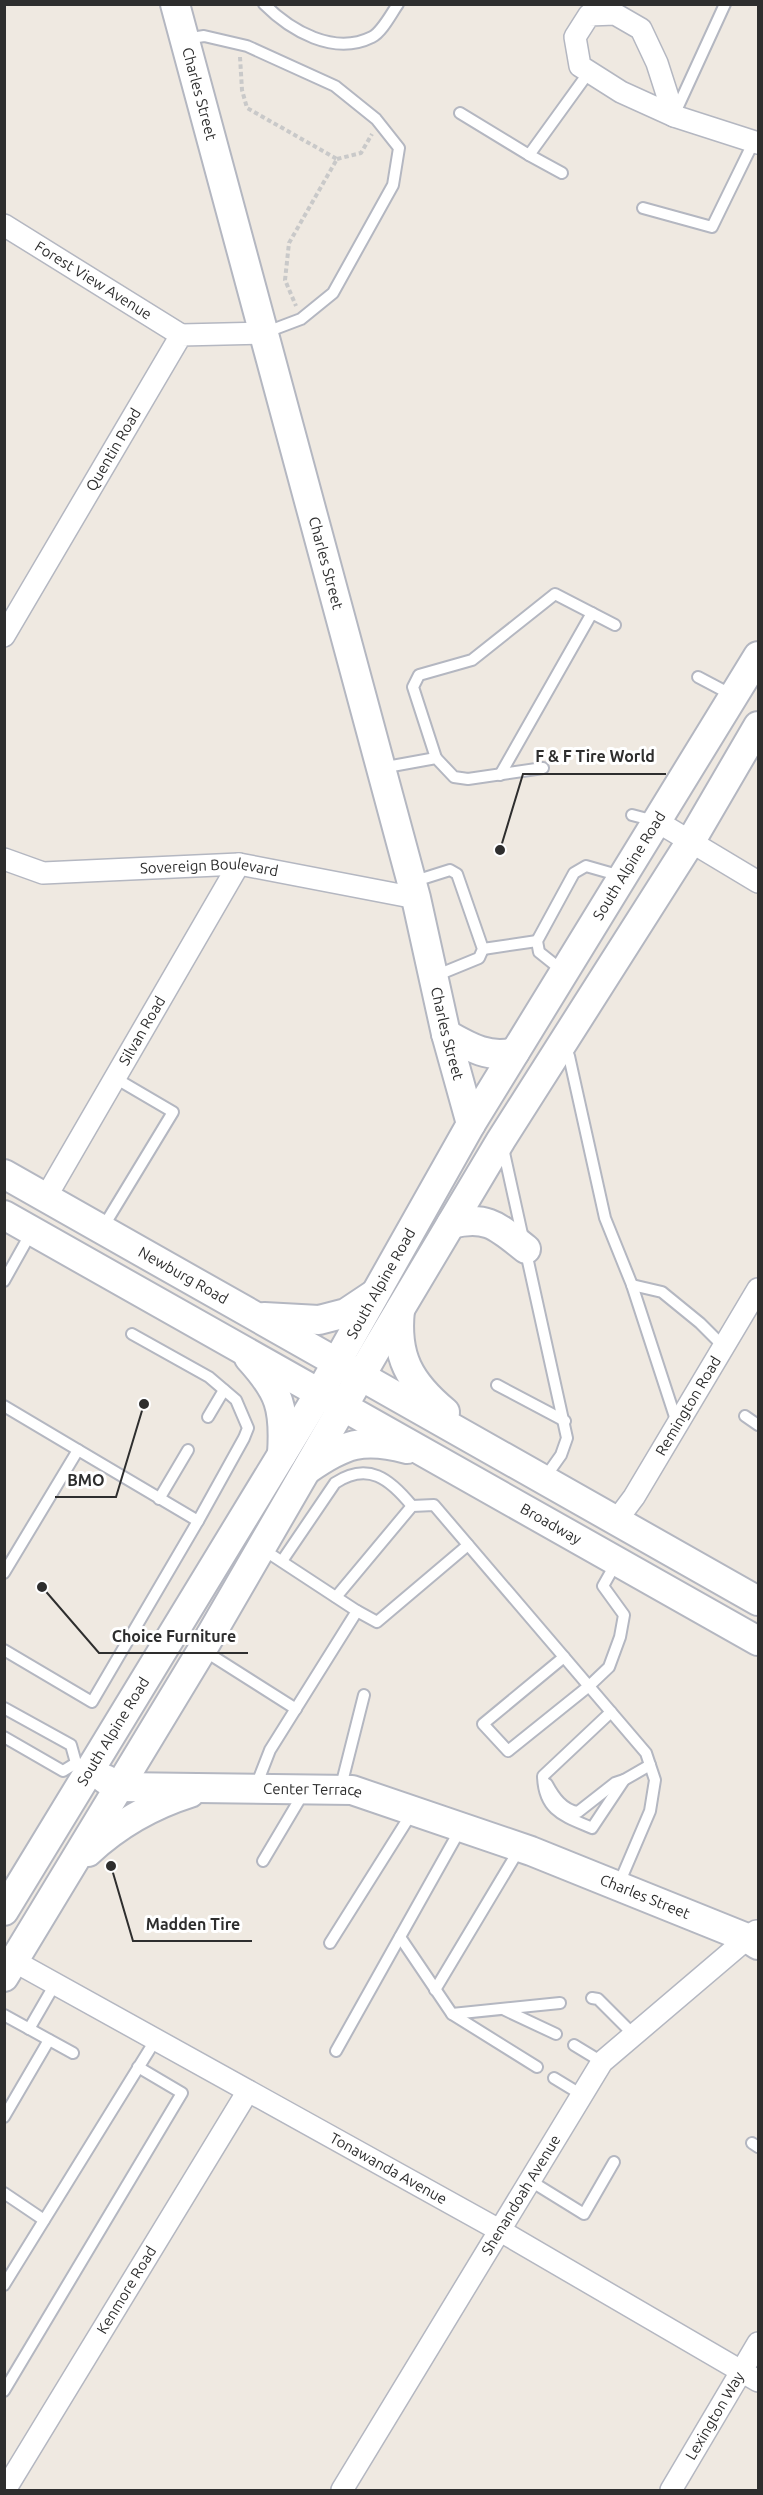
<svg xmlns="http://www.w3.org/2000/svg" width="763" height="2495" font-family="Ubuntu,sans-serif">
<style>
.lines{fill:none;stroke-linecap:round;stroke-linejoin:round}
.lane-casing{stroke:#b4b7c1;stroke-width:14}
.street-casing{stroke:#b4b7c1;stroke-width:24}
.secondary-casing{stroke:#b4b7c1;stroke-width:32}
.path{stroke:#c9c9c9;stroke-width:4;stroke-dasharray:4.5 3;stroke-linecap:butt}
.lane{stroke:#fff;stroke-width:10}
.street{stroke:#fff;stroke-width:21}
.secondary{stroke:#fff;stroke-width:28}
.labels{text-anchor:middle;stroke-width:6;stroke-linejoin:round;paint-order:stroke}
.street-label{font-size:15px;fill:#2e2e2e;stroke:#fff}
.leader{fill:none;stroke:#2e2e2e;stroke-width:2}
.callout-dot{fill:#2e2e2e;stroke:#fff;stroke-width:2}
.callout-label{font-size:16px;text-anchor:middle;font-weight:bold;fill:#2e2e2e;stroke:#fff;stroke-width:6;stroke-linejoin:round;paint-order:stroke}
</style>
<rect width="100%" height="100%" fill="#efe9e1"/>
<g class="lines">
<defs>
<g id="lane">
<path d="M264,4c27,27 70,52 108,33 10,-5 19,-23 26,-33"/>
<path d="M185,39l19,-3 43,10 88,40 41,33 23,29 -6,37 -60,108 -32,26 -37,14"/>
<path d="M460,113l69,42 60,-83"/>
<path d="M675,113l50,-109"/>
<path d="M529,155l33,18"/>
<path d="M643,208l69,19 42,-86"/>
<path d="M698,677l36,19"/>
<path d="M436,758l-23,-71 6,-12 53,-15 83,-66 60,31"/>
<path d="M381,768l55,-10 18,19 14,2 75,-11"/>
<path d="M500,775l92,-162"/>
<path d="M632,815l23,6"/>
<path d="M412,882l38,-12 7,4 26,75 -4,9 -44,18"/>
<path d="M483,949l54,-8"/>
<path d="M564,972l-25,-20 -2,-11 37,-68 12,-7 35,10"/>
<path d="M569,1056l36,162 27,67 45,138"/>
<path d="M503,1148l64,290 -6,17 -17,24"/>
<path d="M102,1229l71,-117 -58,-34"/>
<path d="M4,1281l28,-50"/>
<path d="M632,1285l30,7 38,31 24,24"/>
<path d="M132,1334l77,43 27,23 12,28 -4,10 -46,83"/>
<path d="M497,1385l68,36"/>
<path d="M4,1406l74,44 -74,123"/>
<path d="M745,1416l13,9"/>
<path d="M208,1417l16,-27"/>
<path d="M159,1499l29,-49"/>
<path d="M282,1561l53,-78c33,-22 55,-4 77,23"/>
<path d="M336,1597l76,-91 22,-1 212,248 9,27 -5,31 -32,75"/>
<path d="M357,1611l20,11 91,-77"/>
<path d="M4,1650l88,52 106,-181 -120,-71"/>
<path d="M203,1650l93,59"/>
<path d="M564,1657l-81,67 25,27 81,-65 20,-19 11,-30 4,-22 -21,-29 13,-23"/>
<path d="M4,1708l67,37 5,18 12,5"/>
<path d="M611,1712l-68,64c1,35 21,40 49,52l32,-48 26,-15"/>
<path d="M4,1737l59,34 13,-8"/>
<path d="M547,1784c7,13 16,26 31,28l37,-29 9,-3"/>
<path d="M256,1786l14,-36 87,-139 -96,-63"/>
<path d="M340,1790l24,-95"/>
<path d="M263,1861l41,-69"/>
<path d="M400,1937l52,77 85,53"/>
<path d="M330,1943l83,-132"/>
<path d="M435,1990l85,-142"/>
<path d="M592,1998l6,1 36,36"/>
<path d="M505,2010l51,24"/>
<path d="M452,2014l108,-11"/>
<path d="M4,2015l69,38"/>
<path d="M29,2029l26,-45"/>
<path d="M574,2045l28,17"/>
<path d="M336,2051l125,-223"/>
<path d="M554,2078l28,17"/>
<path d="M4,2117l45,-77"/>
<path d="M752,2143l6,4"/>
<path d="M529,2180l55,34 30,-52"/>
<path d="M4,2193l40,27"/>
<path d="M4,2285l152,-246"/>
<path d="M4,2391l178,-298 -44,-26"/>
</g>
<g id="street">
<path d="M615,14l26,15 16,34 17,53 -53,-24 -41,-26 -5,-29 14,-22z"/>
<path d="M674,116l84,27"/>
<path id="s1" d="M4,225l177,110"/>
<path id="s2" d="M4,636l177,-301 83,-2"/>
<path d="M658,822l100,60"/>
<path id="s3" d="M4,859l39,14 196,-9 177,34"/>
<path id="s4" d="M46,1197l193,-333"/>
<path id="s5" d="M616,1521l18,-24 124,-208"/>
<path id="s6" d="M14,1961l485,269 259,151"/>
<path id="s7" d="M5,2490l243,-399"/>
<path id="s8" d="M342,2490l260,-428 154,-131"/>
<path id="s9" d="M671,2490l87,-147"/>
</g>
<g id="secondary">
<path id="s10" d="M175,4l241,894 30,136 25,90"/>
<path d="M446,1034c23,13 43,25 69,18"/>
<path id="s11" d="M4,1174l754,427"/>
<path id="s12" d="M4,1215l754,426"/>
<path d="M451,1224c37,-9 47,3 75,25"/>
<path d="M400,1310c-5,46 9,72 45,102"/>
<path d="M264,1317l55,3 27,-7 27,-18"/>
<path d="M249,1358c31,34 36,50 33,96"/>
<path d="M308,1469c36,-25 55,-32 99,-20"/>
<path id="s13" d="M105,1779l14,8 233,3 179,61 216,87 11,7"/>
<path d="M88,1852c29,-27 64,-47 102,-59"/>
<path id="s14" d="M4,1911l316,-519 151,-268 287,-468"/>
<path d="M4,1977l198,-327 172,-297 127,-213 190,-299 67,-115"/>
</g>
</defs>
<!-- lane casing -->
<use href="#lane" class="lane-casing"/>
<!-- street casing -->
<use href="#street" class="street-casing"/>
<!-- secondary casing -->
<use href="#secondary" class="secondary-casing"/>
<!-- path -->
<g class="path">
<path d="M240,57l2,33 5,18 90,51 -48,84 -4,37 11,26"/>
<path d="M337,159l24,-6 11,-19"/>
</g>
<!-- lane -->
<use href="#lane" class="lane"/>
<!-- street -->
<use href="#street" class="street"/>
<!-- secondary -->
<use href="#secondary" class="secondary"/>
</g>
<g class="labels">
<!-- street labels -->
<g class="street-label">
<text dy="5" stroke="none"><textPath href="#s10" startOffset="93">Charles Street</textPath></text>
<text dy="5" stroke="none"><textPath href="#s1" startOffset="105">Forest View Avenue</textPath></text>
<text dy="5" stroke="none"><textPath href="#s2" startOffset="216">Quentin Road</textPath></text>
<text dy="5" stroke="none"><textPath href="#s10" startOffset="579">Charles Street</textPath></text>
<text dy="5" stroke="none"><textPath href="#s14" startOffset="1218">South Alpine Road</textPath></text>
<text dy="5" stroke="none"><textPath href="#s3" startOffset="208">Sovereign Boulevard</textPath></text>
<text dy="5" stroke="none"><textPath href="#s4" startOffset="192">Silvan Road</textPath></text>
<text dy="5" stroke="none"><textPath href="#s10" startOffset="1065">Charles Street</textPath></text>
<text dy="5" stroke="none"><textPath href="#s11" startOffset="206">Newburg Road</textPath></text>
<text dy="5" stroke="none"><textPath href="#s14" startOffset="732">South Alpine Road</textPath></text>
<text dy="5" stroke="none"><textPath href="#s5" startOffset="136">Remington Road</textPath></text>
<text dy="5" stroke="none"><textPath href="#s12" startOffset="628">Broadway</textPath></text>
<text dy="5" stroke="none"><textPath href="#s14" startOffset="210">South Alpine Road</textPath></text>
<text dy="5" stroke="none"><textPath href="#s13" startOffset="210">Center Terrace</textPath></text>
<text dy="5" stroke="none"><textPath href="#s13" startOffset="561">Charles Street</textPath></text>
<text dy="5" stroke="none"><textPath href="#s6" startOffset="428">Tonawanda Avenue</textPath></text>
<text dy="5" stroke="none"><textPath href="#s8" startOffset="345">Shenandoah Avenue</textPath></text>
<text dy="5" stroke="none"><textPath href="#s7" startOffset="234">Kenmore Road</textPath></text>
<text dy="5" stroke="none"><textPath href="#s9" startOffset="86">Lexington Way</textPath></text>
</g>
</g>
<!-- callouts -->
<path class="leader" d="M500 850L523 774H666M144 1404L116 1497H55M42 1587L99 1653H248M111 1866L133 1941H252"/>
<g class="callout-dot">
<circle cx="500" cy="850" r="6"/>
<circle cx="144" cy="1404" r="6"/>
<circle cx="42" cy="1587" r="6"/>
<circle cx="111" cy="1866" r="6"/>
</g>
<g class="callout-label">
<text x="595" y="762">F &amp; F Tire World</text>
<text x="86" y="1486">BMO</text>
<text x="174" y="1642">Choice Furniture</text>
<text x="193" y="1930">Madden Tire</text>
</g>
<!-- border -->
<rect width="763" height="2495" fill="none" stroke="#2e2e2e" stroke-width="12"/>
</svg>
